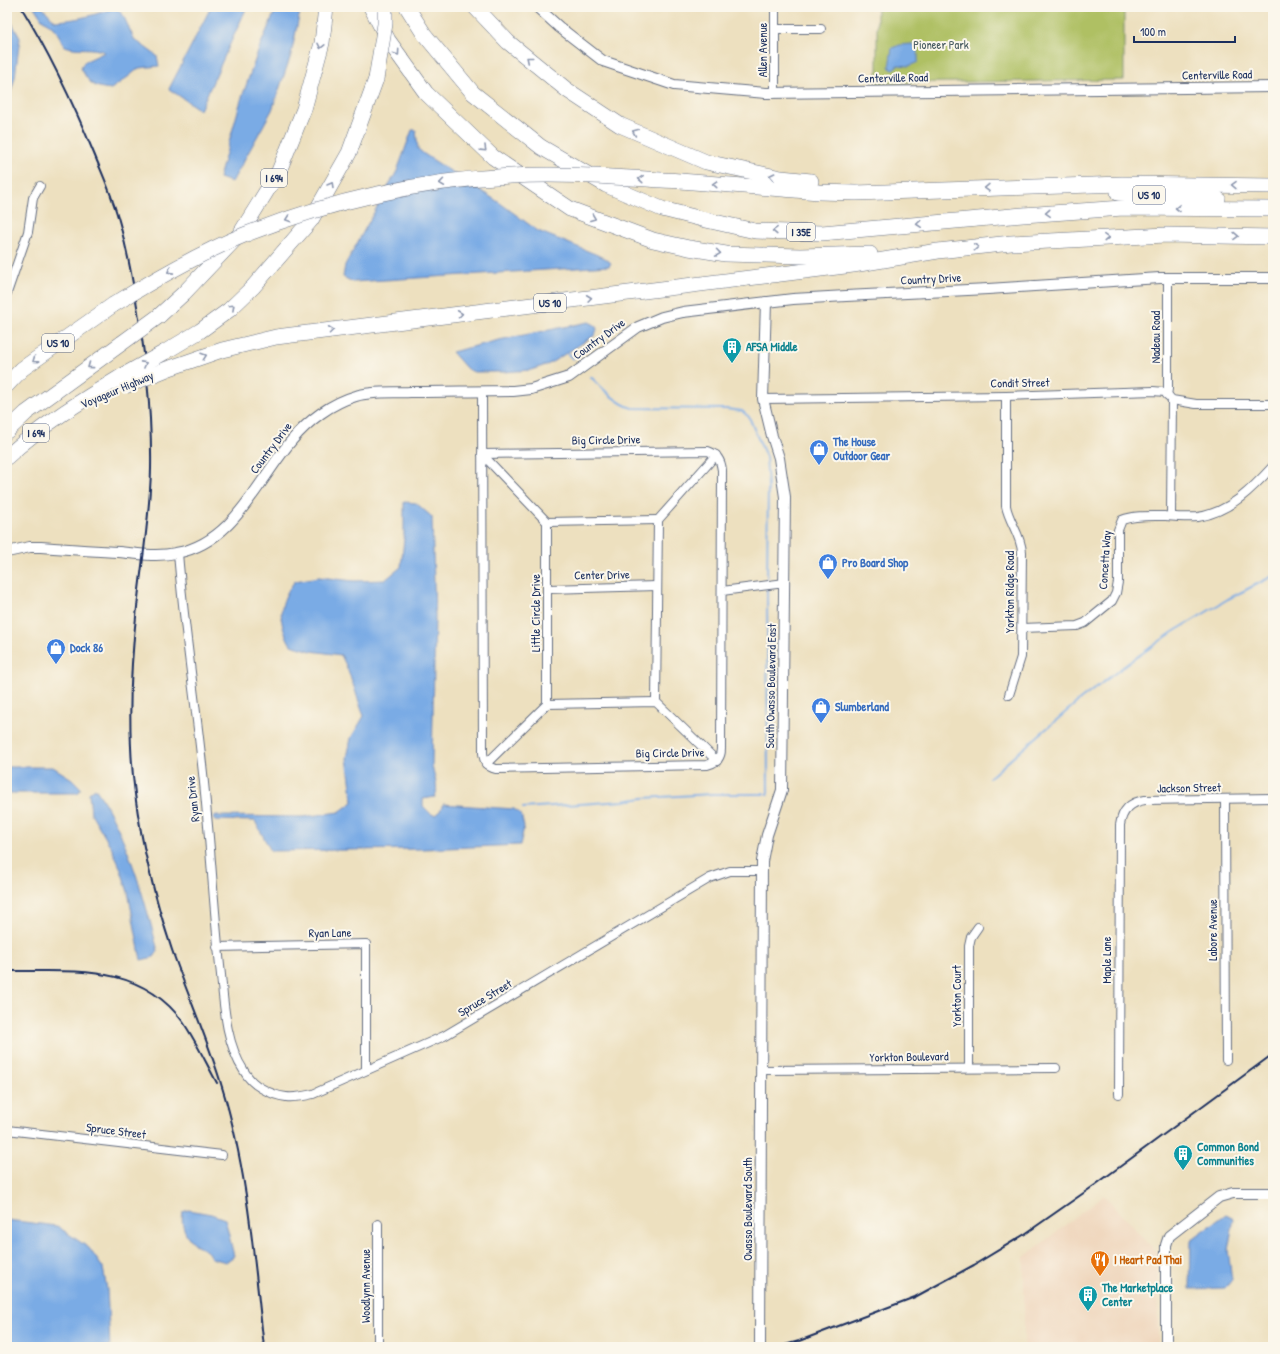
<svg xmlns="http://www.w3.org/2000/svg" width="1280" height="1354" font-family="'Patrick Hand',sans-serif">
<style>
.built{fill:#efd6bc}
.green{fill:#afc063;stroke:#657860}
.water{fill:#7aabe5;stroke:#4a6da2}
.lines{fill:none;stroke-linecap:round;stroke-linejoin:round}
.stream{stroke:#7aabe5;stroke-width:2}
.minor-casing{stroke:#646d80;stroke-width:10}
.tertiary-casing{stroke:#646d80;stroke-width:12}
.motorway-casing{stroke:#646d80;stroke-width:16}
.minor{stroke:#fff;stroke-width:8}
.tertiary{stroke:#fff;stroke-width:10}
.motorway{stroke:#fff;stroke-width:15}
.rail{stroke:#1b2f5e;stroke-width:2}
.motorway-bridge-casing{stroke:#646d80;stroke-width:16;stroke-linecap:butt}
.motorway-bridge{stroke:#fff;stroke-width:15}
.oneway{stroke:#8d97ae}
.labels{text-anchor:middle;stroke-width:4;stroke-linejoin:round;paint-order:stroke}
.shield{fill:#fbf7ec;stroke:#5e6b89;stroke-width:1}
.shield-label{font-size:11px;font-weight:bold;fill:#1b2f5e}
.park-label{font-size:12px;fill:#475a60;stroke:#fbf7ec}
.street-label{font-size:12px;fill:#1b2f5e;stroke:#fbf7ec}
.culture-label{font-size:12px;font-weight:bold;fill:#0d838f;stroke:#fbf7ec;text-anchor:start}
.shop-label{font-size:12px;font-weight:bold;fill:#366cbe;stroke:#fbf7ec;text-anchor:start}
.food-label{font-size:12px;font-weight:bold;fill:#c56008;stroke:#fbf7ec;text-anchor:start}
</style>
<rect width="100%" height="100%" fill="#fbf7ec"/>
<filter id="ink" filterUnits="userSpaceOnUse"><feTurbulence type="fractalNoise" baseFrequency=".025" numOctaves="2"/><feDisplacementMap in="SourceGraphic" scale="8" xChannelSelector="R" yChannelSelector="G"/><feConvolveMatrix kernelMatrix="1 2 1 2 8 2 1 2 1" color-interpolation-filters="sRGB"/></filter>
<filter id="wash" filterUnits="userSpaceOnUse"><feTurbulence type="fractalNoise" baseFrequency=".012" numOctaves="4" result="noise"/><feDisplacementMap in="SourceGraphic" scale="16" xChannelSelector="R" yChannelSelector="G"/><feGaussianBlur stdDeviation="0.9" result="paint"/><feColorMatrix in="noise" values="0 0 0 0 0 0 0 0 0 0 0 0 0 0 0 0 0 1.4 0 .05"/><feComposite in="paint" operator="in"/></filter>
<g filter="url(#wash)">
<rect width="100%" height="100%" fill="#ede0bf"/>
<!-- built -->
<path class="built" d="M1104,1195l54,59v93h-134v-90z"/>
<!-- green -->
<path class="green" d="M877,7h247v73l-247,3z"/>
<!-- water -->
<g class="water">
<path d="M34,7h8l13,14c22,-1 41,-6 61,-14l8,10 10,22 23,17 2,10 -20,2 -11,9 -17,12c-18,-2 -21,-4 -30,-21l3,-6 21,-10c-14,-6 -27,-1 -40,-6l-10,-17 -13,-10z"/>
<path d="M211,7h23l12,2 -46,101 -31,-21z"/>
<path d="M277,7h24l-10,48 -19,55 -40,72 -13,-4 22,-78 19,-54z"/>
<path d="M7,14l13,24 -5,39 -8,29z"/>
<path d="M912,44l4,3 2,7v8l-9,4 -11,-1 -5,4h-2l-2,-2 3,-19 8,-3z"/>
<path d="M412,130h4l2,19 6,5 76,49 38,28 67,27 6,5 -2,3 -256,16 -10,-5 2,-12 52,-94z"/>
<path d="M589,322l6,3 2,4 -2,6 -46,29 -18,6 -29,2h-28l-7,-3 -15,-17 47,-12z"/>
<path d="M404,502l12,1 16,14 3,99 -3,150c2,10 7,22 3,31l-12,2v7l8,8 4,1 5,-4 3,-7 71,5 7,5 3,13 -4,18 -97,4 -152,2 -16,-30 -41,-1 -1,-2 2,-2 88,1 36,-5 14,-10 -6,-44 4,-20 13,-22c-8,-21 -13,-42 -23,-61l-30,-4 -20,-6c-14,-23 -13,-43 4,-64l24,-4 35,4 31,-1 16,-13 3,-28z"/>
<path d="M7,767h46l19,12 9,9 -3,5h-71z"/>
<path d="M95,788c32,45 49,110 63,163l-4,6 -13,3 -13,-68 -8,-25 -9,-20 -20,-34 -2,-20z"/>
<path d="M188,1210l23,4 14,5 9,37 -8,6 -15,-4c-4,-9 -7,-8 -14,-12 -11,-8 -17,-21 -14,-34z"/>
<path d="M1226,1214l8,4 -6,32 4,30 -7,8 -35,1 1,-49z"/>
<path d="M7,1220l50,6 32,22 14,20 4,21 3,58h-103z"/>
</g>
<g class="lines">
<!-- stream -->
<g class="stream">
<path d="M567,353l6,6"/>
<path d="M591,377c12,12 25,26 41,31l94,1 16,2 7,6 17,40 2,29 -1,97"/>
<path d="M989,778l92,-79 50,-38 42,-29 55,-33 45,-23"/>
<path d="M523,808l100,-7 20,-3 69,-4h56l-1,-207"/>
</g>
</g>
</g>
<g filter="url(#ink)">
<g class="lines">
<defs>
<g id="minor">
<path d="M775,29h46"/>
<path d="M775,93v-86"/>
<path d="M7,293l21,-61 5,-34 7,-12"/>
<path d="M482,391l1,362c1,8 3,14 13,16l211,-4c9,-2 14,-7 14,-16l1,-279c-1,-10 -5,-16 -14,-19l-226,3"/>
<path d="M1167,395l1,-6v-111"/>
<path d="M1006,396v110c3,16 15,29 16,46l-1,105 -12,38"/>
<path d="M763,399l243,-3 147,-5 12,1 7,8 24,4h77"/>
<path d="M482,454l65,68v182"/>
<path d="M1171,516l1,-116"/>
<path d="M547,522l111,-2"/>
<path d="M178,553c7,88 22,175 29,262 5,53 8,107 14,160 3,31 5,69 23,96 4,7 10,13 17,17 19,11 31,11 52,6l131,-58 266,-158 20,-7h32"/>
<path d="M548,589l109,-3"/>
<path d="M722,591l63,-8"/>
<path d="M1022,628l55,-2 8,-3 27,-22 4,-8 2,-11v-52l4,-10c13,-5 28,-4 42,-4 12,1 23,2 34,1 32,-5 55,-29 75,-51"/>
<path d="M656,702l2,-182 58,-65"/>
<path d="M486,764l61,-60 109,-2 61,59"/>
<path d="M1225,799l1,261"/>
<path d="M217,947l149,-3v126"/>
<path d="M969,1068v-122l2,-9 7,-10"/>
<path d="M761,1070l295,-2"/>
<path d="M1119,1094l1,-269c2,-14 10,-23 25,-25l128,-2"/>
<path d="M7,1130l215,25"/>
<path d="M378,1224v123"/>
</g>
<g id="tertiary">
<path d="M537,7l22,20 44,34 71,24 92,8 507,-6"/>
<path d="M7,552l23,-5h11c26,2 52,4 78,5 19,2 39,5 57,1 58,-10 82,-73 116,-113 16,-19 39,-37 64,-44 16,-5 36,-3 54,-4 34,0 68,-1 103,-1l18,-2 38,-12 69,-50 24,-10 21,-5 110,-13 53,-3 142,-7 172,-11h113"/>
<path d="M760,1347l2,-486 5,-26 15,-45 3,-293 -6,-39 -7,-22 -9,-37 3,-97"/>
<path d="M1166,1347v-102l3,-9 50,-39 14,-4h40"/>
</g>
<g id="motorway">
<path d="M371,7l17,33 38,53 67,64 77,52 83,31 36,8 37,6 74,2 70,-2"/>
<path d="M407,7l17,27 49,59 68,54 65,38 56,24 44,11 49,11 67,2 201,-18 100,-7 150,1"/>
<path d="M475,7l33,35 59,48 53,35 86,37 75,16 30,3"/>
<path d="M680,181l139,11 37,1 266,-9 151,2"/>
<path d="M1118,193l100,6"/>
<path d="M159,316l25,-23 56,-59 39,-63 25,-62 18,-66 4,-36"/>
<path d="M165,352l35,-21 29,-21 24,-23 58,-67 38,-67 27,-74"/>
<path d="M167,369l55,-19 54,-13 577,-72 85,-14 73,-8 155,-8 107,2"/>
<path d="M7,385l15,-16 91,-64"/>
<path d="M7,431l19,-18 96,-70"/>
<path d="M7,457c34,-32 76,-57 117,-82"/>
</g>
</defs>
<!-- minor casing -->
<use href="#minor" class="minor-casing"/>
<!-- tertiary casing -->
<use href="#tertiary" class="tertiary-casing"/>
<!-- motorway casing -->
<use href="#motorway" class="motorway-casing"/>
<!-- minor -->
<use href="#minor" class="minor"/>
<!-- tertiary -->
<use href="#tertiary" class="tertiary"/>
<!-- motorway -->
<use href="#motorway" class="motorway"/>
<!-- rail -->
<g class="rail">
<path d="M21,7c29,47 53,98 74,149 6,15 13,30 18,46 10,27 16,59 21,87 11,60 18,120 17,180 -1,46 -9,92 -14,138 -7,62 -10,126 -2,187 7,53 20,105 37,156 16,46 36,90 50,137 26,84 32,173 42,260"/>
<path d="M7,971c65,1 132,-9 176,51 13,19 23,41 34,61"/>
<path d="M778,1347l21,-6 116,-44 59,-32 51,-31 70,-49 178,-131"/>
</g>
<defs>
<g id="motorway-bridge">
<path d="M376,79l9,-55v-17"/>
<path d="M113,305c42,-26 85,-51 131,-70 83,-33 177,-55 267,-59 57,-3 113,2 169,5"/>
<path d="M122,343l37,-27"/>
<path d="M124,375l41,-23"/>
<path d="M125,386l42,-17"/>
</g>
</defs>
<!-- motorway-bridge casing -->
<use href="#motorway-bridge" class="motorway-bridge-casing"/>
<!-- motorway-bridge -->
<use href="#motorway-bridge" class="motorway-bridge"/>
</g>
<!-- one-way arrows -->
<defs><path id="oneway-chevron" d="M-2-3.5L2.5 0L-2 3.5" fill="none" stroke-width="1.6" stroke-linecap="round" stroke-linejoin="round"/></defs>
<g class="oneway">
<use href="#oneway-chevron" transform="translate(321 46) rotate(102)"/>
<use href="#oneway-chevron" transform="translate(397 53) rotate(55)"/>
<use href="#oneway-chevron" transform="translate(529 59) rotate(-141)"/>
<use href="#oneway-chevron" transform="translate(635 132) rotate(-157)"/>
<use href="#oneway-chevron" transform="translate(484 149) rotate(44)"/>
<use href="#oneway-chevron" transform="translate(772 176) rotate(-168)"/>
<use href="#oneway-chevron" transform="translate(641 179) rotate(-176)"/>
<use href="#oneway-chevron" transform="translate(442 183) rotate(172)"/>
<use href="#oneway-chevron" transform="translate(715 184) rotate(-176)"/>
<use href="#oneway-chevron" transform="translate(331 185) rotate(-60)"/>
<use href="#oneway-chevron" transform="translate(1234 185) rotate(-179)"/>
<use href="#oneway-chevron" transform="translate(987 188) rotate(179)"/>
<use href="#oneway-chevron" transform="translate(1178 208) rotate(-180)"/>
<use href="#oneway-chevron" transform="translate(1048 213) rotate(176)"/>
<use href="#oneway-chevron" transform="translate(593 218) rotate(21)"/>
<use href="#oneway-chevron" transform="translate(288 219) rotate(161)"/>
<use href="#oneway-chevron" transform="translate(919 224) rotate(175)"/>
<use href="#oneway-chevron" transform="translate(775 231) rotate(-178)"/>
<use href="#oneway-chevron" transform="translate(1236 236) rotate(1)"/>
<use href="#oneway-chevron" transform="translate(1106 238) rotate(-3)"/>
<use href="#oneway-chevron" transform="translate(976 247) rotate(-6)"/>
<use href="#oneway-chevron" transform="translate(718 253) rotate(8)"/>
<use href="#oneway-chevron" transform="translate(170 271) rotate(152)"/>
<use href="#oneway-chevron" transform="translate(589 298) rotate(-7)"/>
<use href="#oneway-chevron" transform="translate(232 307) rotate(-43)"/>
<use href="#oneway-chevron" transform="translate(460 314) rotate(-7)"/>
<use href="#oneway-chevron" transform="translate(331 330) rotate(-7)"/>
<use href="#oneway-chevron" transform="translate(204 356) rotate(-19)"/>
<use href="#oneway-chevron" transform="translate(35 360) rotate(145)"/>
<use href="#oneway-chevron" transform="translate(144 364) rotate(-29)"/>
<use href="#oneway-chevron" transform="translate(90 366) rotate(144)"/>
</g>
</g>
<!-- icons -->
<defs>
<symbol id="building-pin" viewBox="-11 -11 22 30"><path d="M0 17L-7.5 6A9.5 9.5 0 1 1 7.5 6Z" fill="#0f9aa8" stroke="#fbf7ec"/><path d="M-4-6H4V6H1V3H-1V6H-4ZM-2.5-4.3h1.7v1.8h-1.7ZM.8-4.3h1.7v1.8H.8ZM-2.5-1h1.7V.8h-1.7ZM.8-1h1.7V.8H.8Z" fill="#fff"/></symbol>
<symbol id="shop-pin" viewBox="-11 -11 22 30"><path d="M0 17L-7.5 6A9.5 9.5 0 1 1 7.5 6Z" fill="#3f7fe0" stroke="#fbf7ec"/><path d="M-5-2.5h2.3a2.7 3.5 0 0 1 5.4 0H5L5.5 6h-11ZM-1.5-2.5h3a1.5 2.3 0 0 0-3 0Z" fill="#fff"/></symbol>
<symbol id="restaurant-pin" viewBox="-11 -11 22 30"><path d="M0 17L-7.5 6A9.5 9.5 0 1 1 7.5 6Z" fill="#e8710a" stroke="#fbf7ec"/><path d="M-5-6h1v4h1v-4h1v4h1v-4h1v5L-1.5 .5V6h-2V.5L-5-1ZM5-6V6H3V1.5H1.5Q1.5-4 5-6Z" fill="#fff"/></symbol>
</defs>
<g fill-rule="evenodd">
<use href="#building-pin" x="721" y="336" width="22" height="30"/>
<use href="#shop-pin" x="808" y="438" width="22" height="30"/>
<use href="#shop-pin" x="817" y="552" width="22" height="30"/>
<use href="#shop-pin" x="45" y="637" width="22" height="30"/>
<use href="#shop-pin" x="810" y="696" width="22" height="30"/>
<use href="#building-pin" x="1172" y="1143" width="22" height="30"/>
<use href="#restaurant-pin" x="1089" y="1249" width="22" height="30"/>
<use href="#building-pin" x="1077" y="1284" width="22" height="30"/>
</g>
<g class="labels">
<!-- shield labels -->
<g class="shield">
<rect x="261" y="169" width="26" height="18" rx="3"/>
<rect x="1133" y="186" width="32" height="18" rx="3"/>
<rect x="787" y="223" width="28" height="18" rx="3"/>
<rect x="534" y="294" width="32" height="18" rx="3"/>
<rect x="42" y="334" width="32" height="18" rx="3"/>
<rect x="23" y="424" width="26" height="18" rx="3"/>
</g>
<g class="shield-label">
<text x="274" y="182">I 694</text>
<text x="1149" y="199">US 10</text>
<text x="801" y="236">I 35E</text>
<text x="550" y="307">US 10</text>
<text x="58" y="347">US 10</text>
<text x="36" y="437">I 694</text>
</g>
<!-- park labels -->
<g class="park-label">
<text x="941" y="49">Pioneer Park</text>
</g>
<!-- street labels -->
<g class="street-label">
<text transform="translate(763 50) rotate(-90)" y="4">Allen Avenue</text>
<text transform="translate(1217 75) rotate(-1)" y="4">Centerville Road</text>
<text transform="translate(893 78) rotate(-1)" y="4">Centerville Road</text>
<text transform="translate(931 279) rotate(-3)" y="4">Country Drive</text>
<text transform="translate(1156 337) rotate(-90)" y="4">Nadeau Road</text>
<text transform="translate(599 339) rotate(-36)" y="4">Country Drive</text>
<text transform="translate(1020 383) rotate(-1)" y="4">Condit Street</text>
<text transform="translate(117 390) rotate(-23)" y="4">Voyageur Highway</text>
<text transform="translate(606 440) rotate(-1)" y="4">Big Circle Drive</text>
<text transform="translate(271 448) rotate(-53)" y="4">Country Drive</text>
<text transform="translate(1105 560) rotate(-86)" y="4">Concetta Way</text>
<text transform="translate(602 575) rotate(-1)" y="4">Center Drive</text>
<text transform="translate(1010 592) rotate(-90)" y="4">Yorkton Ridge Road</text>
<text transform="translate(536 613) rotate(-90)" y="4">Little Circle Drive</text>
<text transform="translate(771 686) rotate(-89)" y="4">South Owasso Boulevard East</text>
<text transform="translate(670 753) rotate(-1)" y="4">Big Circle Drive</text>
<text transform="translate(1189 788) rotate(-1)" y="4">Jackson Street</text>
<text transform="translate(193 799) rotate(-96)" y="4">Ryan Drive</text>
<text transform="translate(1213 930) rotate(-90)" y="4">Labore Avenue</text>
<text transform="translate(330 933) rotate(-1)" y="4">Ryan Lane</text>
<text transform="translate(1107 960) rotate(-90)" y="4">Maple Lane</text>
<text transform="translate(957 996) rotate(-90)" y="4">Yorkton Court</text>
<text transform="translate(485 998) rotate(-31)" y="4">Spruce Street</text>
<text transform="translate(909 1057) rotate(-1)" y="4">Yorkton Boulevard</text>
<text transform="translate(116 1131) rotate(7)" y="4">Spruce Street</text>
<text transform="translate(748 1209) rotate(-90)" y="4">Owasso Boulevard South</text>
<text transform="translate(366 1286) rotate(-90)" y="4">Woodlynn Avenue</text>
</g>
<!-- culture labels -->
<g class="culture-label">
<text x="746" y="351">AFSA Middle</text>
<text x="1197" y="1151">Common Bond<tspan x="1197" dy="14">Communities</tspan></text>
<text x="1102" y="1292">The Marketplace<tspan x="1102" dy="14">Center</tspan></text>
</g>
<!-- shop labels -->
<g class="shop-label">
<text x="833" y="446">The House<tspan x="833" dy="14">Outdoor Gear</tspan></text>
<text x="842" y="567">Pro Board Shop</text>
<text x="70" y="652">Dock 86</text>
<text x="835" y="711">Slumberland</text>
</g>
<!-- food labels -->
<g class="food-label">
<text x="1114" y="1264">I Heart Pad Thai</text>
</g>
</g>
<!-- margin -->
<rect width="1280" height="1354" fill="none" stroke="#fbf7ec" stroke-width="24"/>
<!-- scale -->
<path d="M1134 36v6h101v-6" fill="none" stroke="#1b2f5e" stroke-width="2"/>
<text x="1140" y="36" font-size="12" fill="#1b2f5e" stroke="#fbf7ec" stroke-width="3" paint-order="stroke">100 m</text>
</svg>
